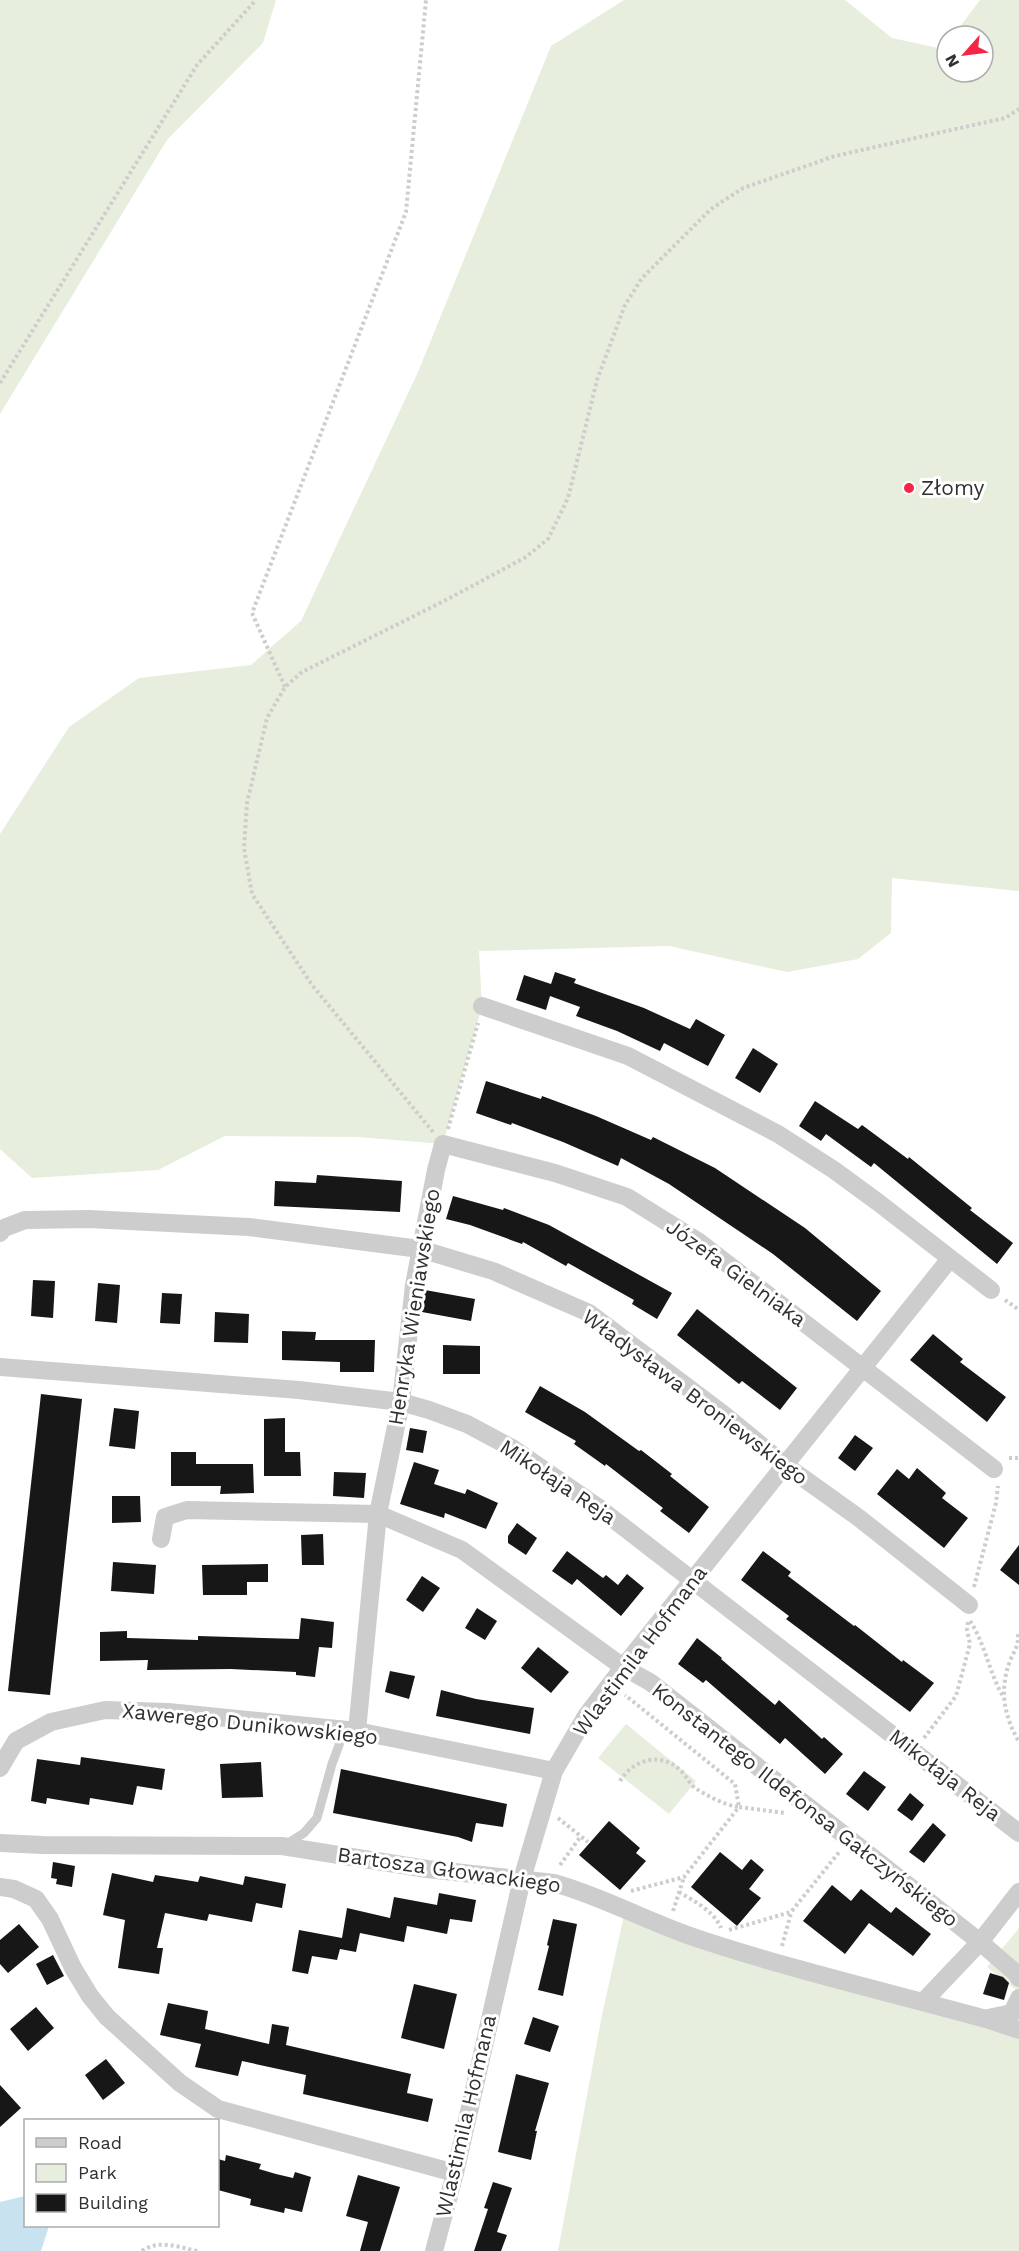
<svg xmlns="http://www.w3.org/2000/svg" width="1019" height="2251" font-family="'Work Sans',sans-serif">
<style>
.green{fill:#e8eedd}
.water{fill:#c8e3ef}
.building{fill:#171717}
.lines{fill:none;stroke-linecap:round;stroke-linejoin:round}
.path{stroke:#cdcdcd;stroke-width:4;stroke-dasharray:3 3;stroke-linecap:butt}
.service{stroke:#cdcdcd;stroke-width:9}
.minor{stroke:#cdcdcd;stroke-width:18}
.poi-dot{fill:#f42547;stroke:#fff;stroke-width:2}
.labels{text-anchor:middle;stroke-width:6;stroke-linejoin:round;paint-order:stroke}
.poi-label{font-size:21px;fill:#303030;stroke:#fff;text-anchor:start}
.street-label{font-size:21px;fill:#303030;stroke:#fff}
</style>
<rect width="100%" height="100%" fill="#fff"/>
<!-- green -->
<g class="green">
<path d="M0,0h276l-13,43 -96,97 -167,274z"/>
<path d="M624,0h221l47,38 51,11 4,-5v28h36v-36h-30l27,-36h39v891l-127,-13 -1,55 -33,26 -71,13 -118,-26 -190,5 3,55 -39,138 -86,-7 -132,-1 -67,34 -126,8 -32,-29v-315l69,-107 70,-49 112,-13 50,-44 117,-249 133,-326z"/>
<path d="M626,1724l70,57 -27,33 -71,-56z"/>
<path d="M625,1911l394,119v221h-461l44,-236z"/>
<path d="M1019,1928v64l-32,-25z"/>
</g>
<!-- water -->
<path class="water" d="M25,2196l1,30h23l-8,25h-41v-49z"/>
<!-- building -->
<g class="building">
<path d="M555,972l21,7 -2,4 70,25 46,21 6,-10 29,16 -17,31 -44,-23 -4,8 -43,-20 -41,-15 4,-9 -30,-11 -4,14 -30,-10 8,-25 27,9z"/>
<path d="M753,1048l25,16 -18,29 -25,-15z"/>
<path d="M486,1081l55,18 1,-3 54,20 55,24 2,-3 62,31 90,60 76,63 -24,30 -84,-67 -104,-70 -48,-26 -3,8 -55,-24 -51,-19 -1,2 -35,-12z"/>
<path d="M815,1101l43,28 4,-4 46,34 1,-2 63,51 -2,2 43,33 -16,21 -123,-101 -3,4 -45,-33 -5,7 -22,-15z"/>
<path d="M317,1175l85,6 -2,31 -126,-6 1,-25 41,2z"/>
<path d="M453,1196l50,14 1,-2 45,17 123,68 -15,26 -25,-15 2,-4 -66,-37 -2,3 -43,-24 -1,2 -52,-19 -24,-6z"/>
<path d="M33,1280l22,1 -2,37 -22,-2z"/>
<path d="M98,1283l22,2 -3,38 -22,-2z"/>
<path d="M425,1290l50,9 -4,22 -49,-9z"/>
<path d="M162,1293l20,1 -2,30 -20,-1z"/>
<path d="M697,1309l100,79 -17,22 -38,-29 -3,3 -62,-49z"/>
<path d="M215,1312l34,2 -1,29 -34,-1z"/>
<path d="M282,1331l34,1 -1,8h60l-1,32h-34v-10l-58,-2z"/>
<path d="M933,1334l30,25 -3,3 46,35 -19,25 -77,-62z"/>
<path d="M443,1345l37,1v28h-37z"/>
<path d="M540,1386l45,26 54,39 2,-1 31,24 -2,2 39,31 -20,26 -29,-22 3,-3 -57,-44 -1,2 -31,-22 2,-3 -51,-29z"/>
<path d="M41,1394l41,5 -32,296 -42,-4z"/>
<path d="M114,1408l25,3 -4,38 -26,-3z"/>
<path d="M285,1418v34h15l1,24h-37v-57z"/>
<path d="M410,1428l17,3 -4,22 -17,-3z"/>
<path d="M855,1435l18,13 -18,23 -17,-13z"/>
<path d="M171,1452h25v12h57l1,29 -34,1 1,-8h-50z"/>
<path d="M414,1462l25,8 -5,14 31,10 2,-5 31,14 -12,26 -41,-16 -1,5 -44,-14z"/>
<path d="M917,1468l29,25 -4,5 26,20 -24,30 -67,-54 20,-25 12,10z"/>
<path d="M334,1472l32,1 -2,25 -31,-2z"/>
<path d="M112,1496h28l1,26 -29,1z"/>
<path d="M517,1523l20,15 -11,17 -18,-12v-7z"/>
<path d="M323,1534l1,31h-22l-1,-30z"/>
<path d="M1019,1545v40l-19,-15z"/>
<path d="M567,1551l36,27 3,-3 12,10 9,-11 17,14 -23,28 -44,-37 -5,6 -20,-14z"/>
<path d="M763,1551l28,21 -3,4 66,50 1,-1 47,37 1,-2 31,23 -24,29 -124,-93 3,-3 -48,-36z"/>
<path d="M113,1562l43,3 -2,29 -43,-3z"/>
<path d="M268,1564v18h-21v13h-44l-1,-30z"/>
<path d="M422,1576l18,12 -17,24 -17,-12z"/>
<path d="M477,1608l20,13 -12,19 -20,-12z"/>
<path d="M301,1618l33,4 -2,26 -13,-1 -4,30 -19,-2v-3l-65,-3 -84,1 1,-10 -48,1v-29l27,-1v7l71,2v-4l101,3z"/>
<path d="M697,1638l25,20 -1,1 54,46 4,-5 43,39 2,-2 19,17 -18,20 -40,-36 -5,6 -74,-64 -3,3 -25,-19z"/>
<path d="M538,1647l31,25 -18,21 -30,-25z"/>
<path d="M390,1671l25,5 -6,23 -24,-7z"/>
<path d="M441,1690l35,9 58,9 -4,26 -94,-18z"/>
<path d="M81,1757l84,12 -3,21 -25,-4 -4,19 -43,-7 -1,7 -42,-7 -1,6 -15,-3 6,-42 43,6z"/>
<path d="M261,1762l2,35 -41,1 -2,-34z"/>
<path d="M341,1769l166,35 -4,23 -27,-4 -4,19 -14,-5 -125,-24z"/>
<path d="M864,1771l22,16 -18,24 -22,-17z"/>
<path d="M910,1793l14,12 -12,16 -15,-11z"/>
<path d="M609,1821l31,27 -4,5 10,8 -26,29 -41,-35z"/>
<path d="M933,1823l13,12 -22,28 -15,-11z"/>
<path d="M720,1852l22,18 9,-11 13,11 -15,19 12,9 -24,28 -46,-39z"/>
<path d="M53,1862l22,4 -3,21 -16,-3 1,-5 -6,-1z"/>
<path d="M112,1873l41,9 2,-7 43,7 2,-6 43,9 2,-9 41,8 -4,24 -26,-5 -4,19 -43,-8 -2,7 -42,-8 -8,35h6l-4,26 -41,-6 7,-48 -22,-5z"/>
<path d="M832,1885l19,16 10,-12 30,24 5,-6 35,27 -18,22 -44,-33 -24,31 -42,-33z"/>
<path d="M439,1893l37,7 -4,22 -22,-3 -3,15 -40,-8 -3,16 -44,-9 -4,19 -16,-3 -3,11 -25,-4 -4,18 -16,-3 7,-41 43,8 5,-30 43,10 4,-21 43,8z"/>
<path d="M553,1919l24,5 -14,72 -25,-6 11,-44 -2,-1z"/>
<path d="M19,1924l20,23 -31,26 -8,-9v-24z"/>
<path d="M53,1955l11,21 -17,9 -11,-21z"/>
<path d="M990,1973l13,4 6,6 -5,17 -21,-6z"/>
<path d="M414,1984l43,10 -13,55 -43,-11z"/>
<path d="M168,2003l40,8 -3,18 64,15 3,-20 17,3 -3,18 125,29 -4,19 26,6 -5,23 -125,-28 3,-19 -64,-14 -4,15 -43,-9 6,-23 -41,-9z"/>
<path d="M36,2007l18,21 -26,23 -18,-22z"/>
<path d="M533,2017l26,9 -9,26 -26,-8z"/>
<path d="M106,2059l19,24 -22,17 -18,-25z"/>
<path d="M516,2074l33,9 -14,48h2l-6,29 -33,-8z"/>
<path d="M0,2085l21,23 -21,19z"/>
<path d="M226,2155l35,9 -2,5 17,5 17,4 2,-6 16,5 -9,35 -17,-4 -1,5 -34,-8 1,-6 -33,-9v-31l7,2z"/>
<path d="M358,2175l42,12 -20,64h-20l8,-29 -22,-6z"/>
<path d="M493,2182l19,6 -15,44 10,3 -6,16h-27l14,-42 -4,-1z"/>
</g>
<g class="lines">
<!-- path -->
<g class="path">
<path d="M0,383l197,-318 59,-65"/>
<path d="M285,687l-33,-74 154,-401 20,-212"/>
<path d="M448,1129l30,-106"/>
<path d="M433,1132l-121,-147 -60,-91 -8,-46 3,-45 20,-85 18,-31 17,-15 146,-73 78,-42 22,-18 20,-41 29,-118 28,-75 17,-27 69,-69 32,-21 92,-32 170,-38 14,-9"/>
<path d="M1005,1300l14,10"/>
<path d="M1009,1458h10"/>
<path d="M974,1587l22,-84 2,-17"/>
<path d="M970,1621c15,22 19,52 33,75"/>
<path d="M1018,1634c1,12 -4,17 -8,27 -11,29 -6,55 9,81"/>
<path d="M924,1738l32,-42 14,-52 -3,-14 1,-10"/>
<path d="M620,1781c13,-21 40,-30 60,-11 6,5 9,13 15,18 13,8 29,17 44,19l-4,-23 -110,-89"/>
<path d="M558,1818l30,24"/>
<path d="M560,1865l21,-29"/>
<path d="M631,1891l53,-14 55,-70 46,6"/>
<path d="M679,1892c15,9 35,19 42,36"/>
<path d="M673,1911l11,-34"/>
<path d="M729,1930l62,-18 49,-61"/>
<path d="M782,1946l9,-33"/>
<path d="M142,2251c17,-12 36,-4 55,0"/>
</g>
<!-- service -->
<path class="service" d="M285,1845l19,-12 13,-15 15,-54 13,-35"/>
<!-- minor -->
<g class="minor">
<path d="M482,1006l146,50 150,78 56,36 45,33 112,87"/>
<path d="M0,1233l4,-5 21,-8 64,-1 160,8 171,22 73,22 96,42 134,101 62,51 74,53 110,87"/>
<path d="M0,1367l299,23 102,12 28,8 38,14 45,24 87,60 420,325"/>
<path d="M161,1539l4,-22 22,-7 191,4 84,36 161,117 27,15 330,260 39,-50"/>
<path d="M357,1731l21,-217 23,-112 13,-117 22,-115 7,-26 112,29 72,24 72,45 295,227"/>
<path d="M0,1768l16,-27 35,-19 54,-12 63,2 189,19 197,40"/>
<path d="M0,1843l43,2 239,1 145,23 127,14c50,14 96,40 145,56 94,31 192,54 287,80l33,11"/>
<path d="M0,1887l14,2 22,10 14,20 23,49 17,28 17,21 73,66 38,26 237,64"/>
<path d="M923,2002l57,-60 37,32 2,4"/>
<path d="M988,2018l24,-5 7,-15"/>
<path d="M434,2251l21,-78 67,-294 32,-108 32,-55 42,-55 321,-401"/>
</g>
</g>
<!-- markers -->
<circle class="poi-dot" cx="909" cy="488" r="6"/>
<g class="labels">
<!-- poi labels -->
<g class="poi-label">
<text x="921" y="495">Złomy</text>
</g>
<!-- street labels -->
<g class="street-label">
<text transform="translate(736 1273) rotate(36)" y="7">Józefa Gielniaka</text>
<text transform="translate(414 1307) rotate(-81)" y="7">Henryka Wieniawskiego</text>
<text transform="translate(695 1397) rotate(37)" y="7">Władysława Broniewskiego</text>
<text transform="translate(558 1482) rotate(34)" y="7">Mikołaja Reja</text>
<text transform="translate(640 1651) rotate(-53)" y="7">Wlastimila Hofmana</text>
<text transform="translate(250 1724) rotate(6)" y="7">Xawerego Dunikowskiego</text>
<text transform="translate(945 1775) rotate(38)" y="7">Mikołaja Reja</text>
<text transform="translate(805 1805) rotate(38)" y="7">Konstantego Ildefonsa Gałczyńskiego</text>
<text transform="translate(449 1870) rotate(8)" y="7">Bartosza Głowackiego</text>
<text transform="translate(466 2116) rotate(-77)" y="7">Wlastimila Hofmana</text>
</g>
</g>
<!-- legend -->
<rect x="24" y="2119" width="195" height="108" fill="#ffffff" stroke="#acacac" stroke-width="1.5"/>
<rect x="36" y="2138" width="30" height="9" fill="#cdcdcd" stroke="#acacac" stroke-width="1.5"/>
<text x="78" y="2149" font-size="18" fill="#303030">Road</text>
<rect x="36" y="2164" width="30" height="18" fill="#e8eedd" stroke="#acacac" stroke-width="1.5"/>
<text x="78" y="2179" font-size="18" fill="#303030">Park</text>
<rect x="36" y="2194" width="30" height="18" fill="#171717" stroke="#acacac" stroke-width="1.5"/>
<text x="78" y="2209" font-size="18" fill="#303030">Building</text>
<!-- north arrow -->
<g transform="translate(965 54) rotate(242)"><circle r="28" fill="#ffffff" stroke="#acacac" stroke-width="1.5"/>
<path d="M0-4.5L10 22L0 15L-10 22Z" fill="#f42547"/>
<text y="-9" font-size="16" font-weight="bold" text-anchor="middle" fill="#303030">N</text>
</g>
</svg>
